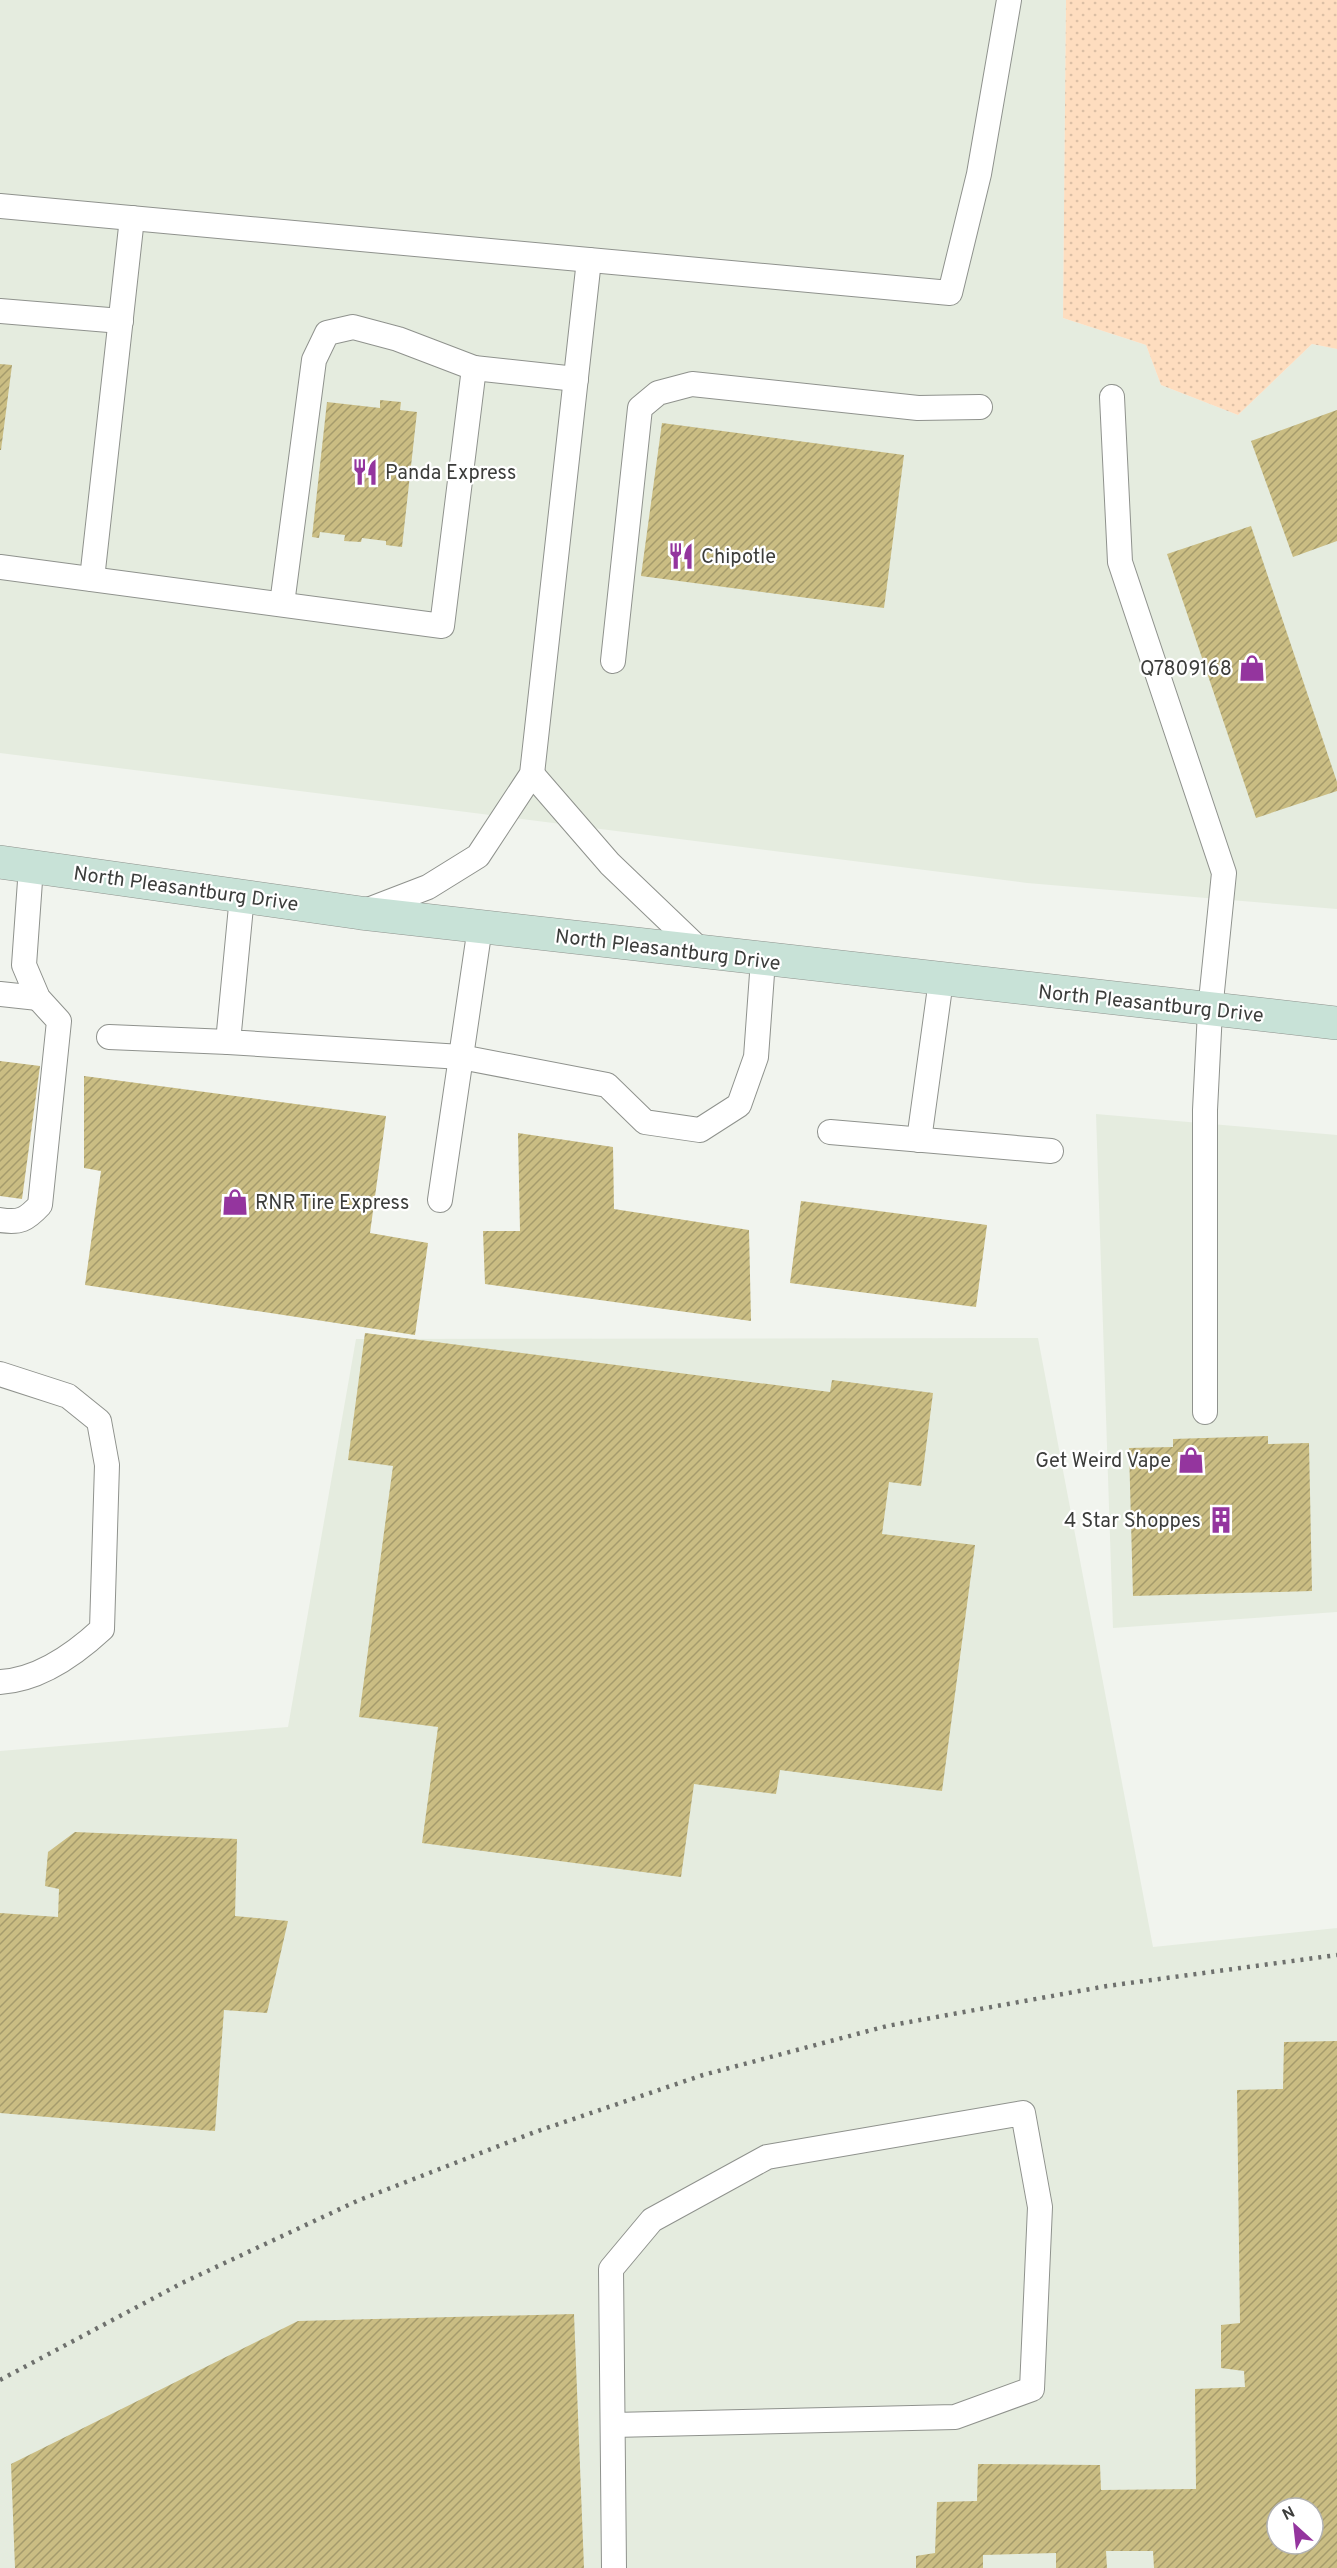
<svg xmlns="http://www.w3.org/2000/svg" width="1337" height="2568" font-family="Overpass,sans-serif">
<style>
.built{fill:#e5ecdf;fill-rule:evenodd}
.grass{fill:url(#grass-dots)}
.building{fill:url(#building-hatch);fill-rule:evenodd}
.lines{fill:none;stroke-linecap:round;stroke-linejoin:round}
.lane-casing{stroke:#8f928d;stroke-width:26}
.secondary-casing{stroke:#8f928d;stroke-width:34}
.lane{stroke:#fff;stroke-width:24}
.secondary{stroke:#c8e2d7;stroke-width:33}
.rail{stroke:#6e706d;stroke-width:4.5;stroke-dasharray:3 6;stroke-linecap:butt}
.labels{text-anchor:middle;stroke-width:4.5;stroke-linejoin:round;paint-order:stroke}
.poi-label{font-size:20px;fill:#3c3d3b;stroke:#fff;text-anchor:start}
.street-label{font-size:20px;fill:#3c3d3b;stroke:#fff}
</style>
<defs>
<pattern id="grass-dots" width="8" height="8" patternUnits="userSpaceOnUse" patternTransform="scale(1.5)"><rect width="8" height="8" fill="#feddbf"/><path d="M2 2h.1M6 6h.1" fill="none" stroke="#dbbfa5" stroke-width="1.8" stroke-linecap="round"/></pattern>
<pattern id="building-hatch" width="6" height="6" patternUnits="userSpaceOnUse" patternTransform="scale(1.5)"><rect width="6" height="6" fill="#cabd83"/><path d="M-1 1l2-2M0 6l6-6M5 7l2-2" fill="none" stroke="#a59b6c"/></pattern>
</defs>
<rect width="100%" height="100%" fill="#f1f4ee"/>
<!-- built -->
<g class="built">
<path d="M0,0h1066l-3,318 83,27 15,40 77,30 74,-71 25,5v560l-310,-26 -1027,-130z"/>
<path d="M1096,1114l241,21v477l-224,16z"/>
<path d="M1038,1338l115,609 184,-19v640h-1337v-817l288,-24 68,-388zM1277,2508h36v36h-36z"/>
</g>
<!-- grass -->
<path class="grass" d="M1066,0h271v349l-25,-5 -74,71 -77,-30 -15,-40 -83,-27z"/>
<!-- building -->
<g class="building">
<path d="M0,364l12,1 -11,85h-1z"/>
<path d="M380,400l21,2 -1,8 17,2 -15,135 -16,-2v-4l-24,-3 -1,4 -17,-1 1,-6 -25,-3 -1,6 -7,-1 15,-135 53,6z"/>
<path d="M1337,410v131l-44,16 -42,-116z"/>
<path d="M662,423l242,32 -20,153 -243,-32z"/>
<path d="M1251,526l86,256v9l-81,27 -89,-264z"/>
<path d="M0,1061l40,5 -18,133 -22,-3z"/>
<path d="M84,1076l302,40 -16,117 58,10 -13,92 -330,-50 16,-114 -17,-3z"/>
<path d="M518,1133l95,14 1,62 135,21 2,91 -266,-37 -2,-53h37z"/>
<path d="M801,1201l186,24 -11,82 -186,-24z"/>
<path d="M365,1333l465,59 2,-12 101,13 -12,93 -32,-4 -7,52 93,11 -33,246 -162,-21 -4,24 -82,-10 -13,93 -259,-34 16,-116 -79,-10 34,-251 -45,-6z"/>
<path d="M1268,1436v8l41,-1 3,148 -179,5 -4,-148 44,-1v-8z"/>
<path d="M75,1832l162,7 -2,77 53,5 -21,92 -43,-3 -9,121 -215,-18v-200l58,4 1,-28 -14,-3 3,-34z"/>
<path d="M1337,2041v527h-183l-1,-17h-47l1,17h-51v-15l-73,2v13h-67v-12l19,-3 2,-51 40,-1 1,-37 122,1 1,25 95,-1 -1,-100 50,-2 -1,-16 -23,-3v-43l19,-2 -3,-233 46,-1 1,-47zM1277,2508h36v36h-36z"/>
<path d="M574,2314l10,254h-569l-4,-104 287,-143z"/>
</g>
<g class="lines">
<defs>
<g id="lane">
<path d="M0,206l950,87 29,-119 30,-174"/>
<path d="M0,311l121,10"/>
<path d="M1112,397l8,165 104,311 -14,138 -5,99v302"/>
<path d="M0,567l442,59 32,-258"/>
<path d="M92,579l40,-361"/>
<path d="M282,604l32,-244 13,-27 26,-6 45,12 76,29 102,11"/>
<path d="M613,661l27,-253 18,-15 34,-9 226,24 62,-1"/>
<path d="M532,774l78,90 92,88"/>
<path d="M242,896l-14,146 233,15 146,28 38,37 55,8 39,-25 17,-48 7,-97"/>
<path d="M363,912l65,-25 50,-31 54,-82 57,-514"/>
<path d="M0,994l38,4"/>
<path d="M109,1037l119,5"/>
<path d="M830,1132l221,19"/>
<path d="M919,1140l22,-160"/>
<path d="M440,1200l40,-273"/>
<path d="M0,1220c20,3 26,0 40,-15l19,-184 -21,-23 -14,-33 7,-98"/>
<path d="M0,1374l68,22 31,25 8,44 -5,164c-27,25 -63,51 -102,53"/>
<path d="M613,2425l342,-8 77,-28 8,-182 -17,-94 -256,44 -115,63 -41,49 3,299"/>
</g>
<path id="secondary" d="M0,862l361,51 976,110"/>
</defs>
<!-- lane casing -->
<use href="#lane" class="lane-casing"/>
<!-- secondary casing -->
<use href="#secondary" class="secondary-casing"/>
<!-- lane -->
<use href="#lane" class="lane"/>
<!-- secondary -->
<use href="#secondary" class="secondary"/>
<!-- rail -->
<path class="rail" d="M0,2380l182,-97 175,-82 178,-69 168,-57 184,-49 220,-40 230,-31"/>
</g>
<!-- icons -->
<defs>
<symbol id="restaurant-bare" viewBox="-9 -9 18 18"><path d="M-5-6h1v4h1v-4h1v4h1v-4h1v5L-1.5 .5V6h-2V.5L-5-1ZM5-6V6H3V1.5H1.5Q1.5-4 5-6Z" fill="#94359e" stroke="#fff" stroke-width="2.5" paint-order="stroke"/></symbol>
<symbol id="shop-bare" viewBox="-9 -9 18 18"><path d="M-5-2.5h2.3a2.7 3.5 0 0 1 5.4 0H5L5.5 6h-11ZM-1.5-2.5h3a1.5 2.3 0 0 0-3 0Z" fill="#94359e" stroke="#fff" stroke-width="2.5" paint-order="stroke"/></symbol>
<symbol id="building-bare" viewBox="-9 -9 18 18"><path d="M-4-6H4V6H1V3H-1V6H-4ZM-2.5-4.3h1.7v1.8h-1.7ZM.8-4.3h1.7v1.8H.8ZM-2.5-1h1.7V.8h-1.7ZM.8-1h1.7V.8H.8Z" fill="#94359e" stroke="#fff" stroke-width="2.5" paint-order="stroke"/></symbol>
</defs>
<g fill-rule="evenodd">
<use href="#restaurant-bare" x="346" y="453" width="38" height="38"/>
<use href="#restaurant-bare" x="662" y="537" width="38" height="38"/>
<use href="#shop-bare" x="1233" y="649" width="38" height="38"/>
<use href="#shop-bare" x="216" y="1183" width="38" height="38"/>
<use href="#shop-bare" x="1172" y="1441" width="38" height="38"/>
<use href="#building-bare" x="1202" y="1501" width="38" height="38"/>
</g>
<g class="labels">
<!-- poi labels -->
<g class="poi-label">
<text x="385" y="479">Panda Express</text>
<text x="701" y="563">Chipotle</text>
<text x="1232" y="675" text-anchor="end">Q7809168</text>
<text x="255" y="1209">RNR Tire Express</text>
<text x="1171" y="1467" text-anchor="end">Get Weird Vape</text>
<text x="1201" y="1527" text-anchor="end">4 Star Shoppes</text>
</g>
<!-- street labels -->
<g class="street-label">
<text transform="translate(186 888) rotate(8)" y="7">North Pleasantburg Drive</text>
<text transform="translate(668 949) rotate(7)" y="7">North Pleasantburg Drive</text>
<text transform="translate(1151 1003) rotate(6)" y="7">North Pleasantburg Drive</text>
</g>
</g>
<!-- north arrow -->
<g transform="translate(1295 2526) rotate(333)"><circle r="28" fill="#ffffff" stroke="#b1b1b1" stroke-width="1.5"/>
<path d="M0-4.5L10 22L0 15L-10 22Z" fill="#94359e"/>
<text y="-9" font-size="16" font-weight="bold" text-anchor="middle" fill="#3c3d3b">N</text>
</g>
</svg>
